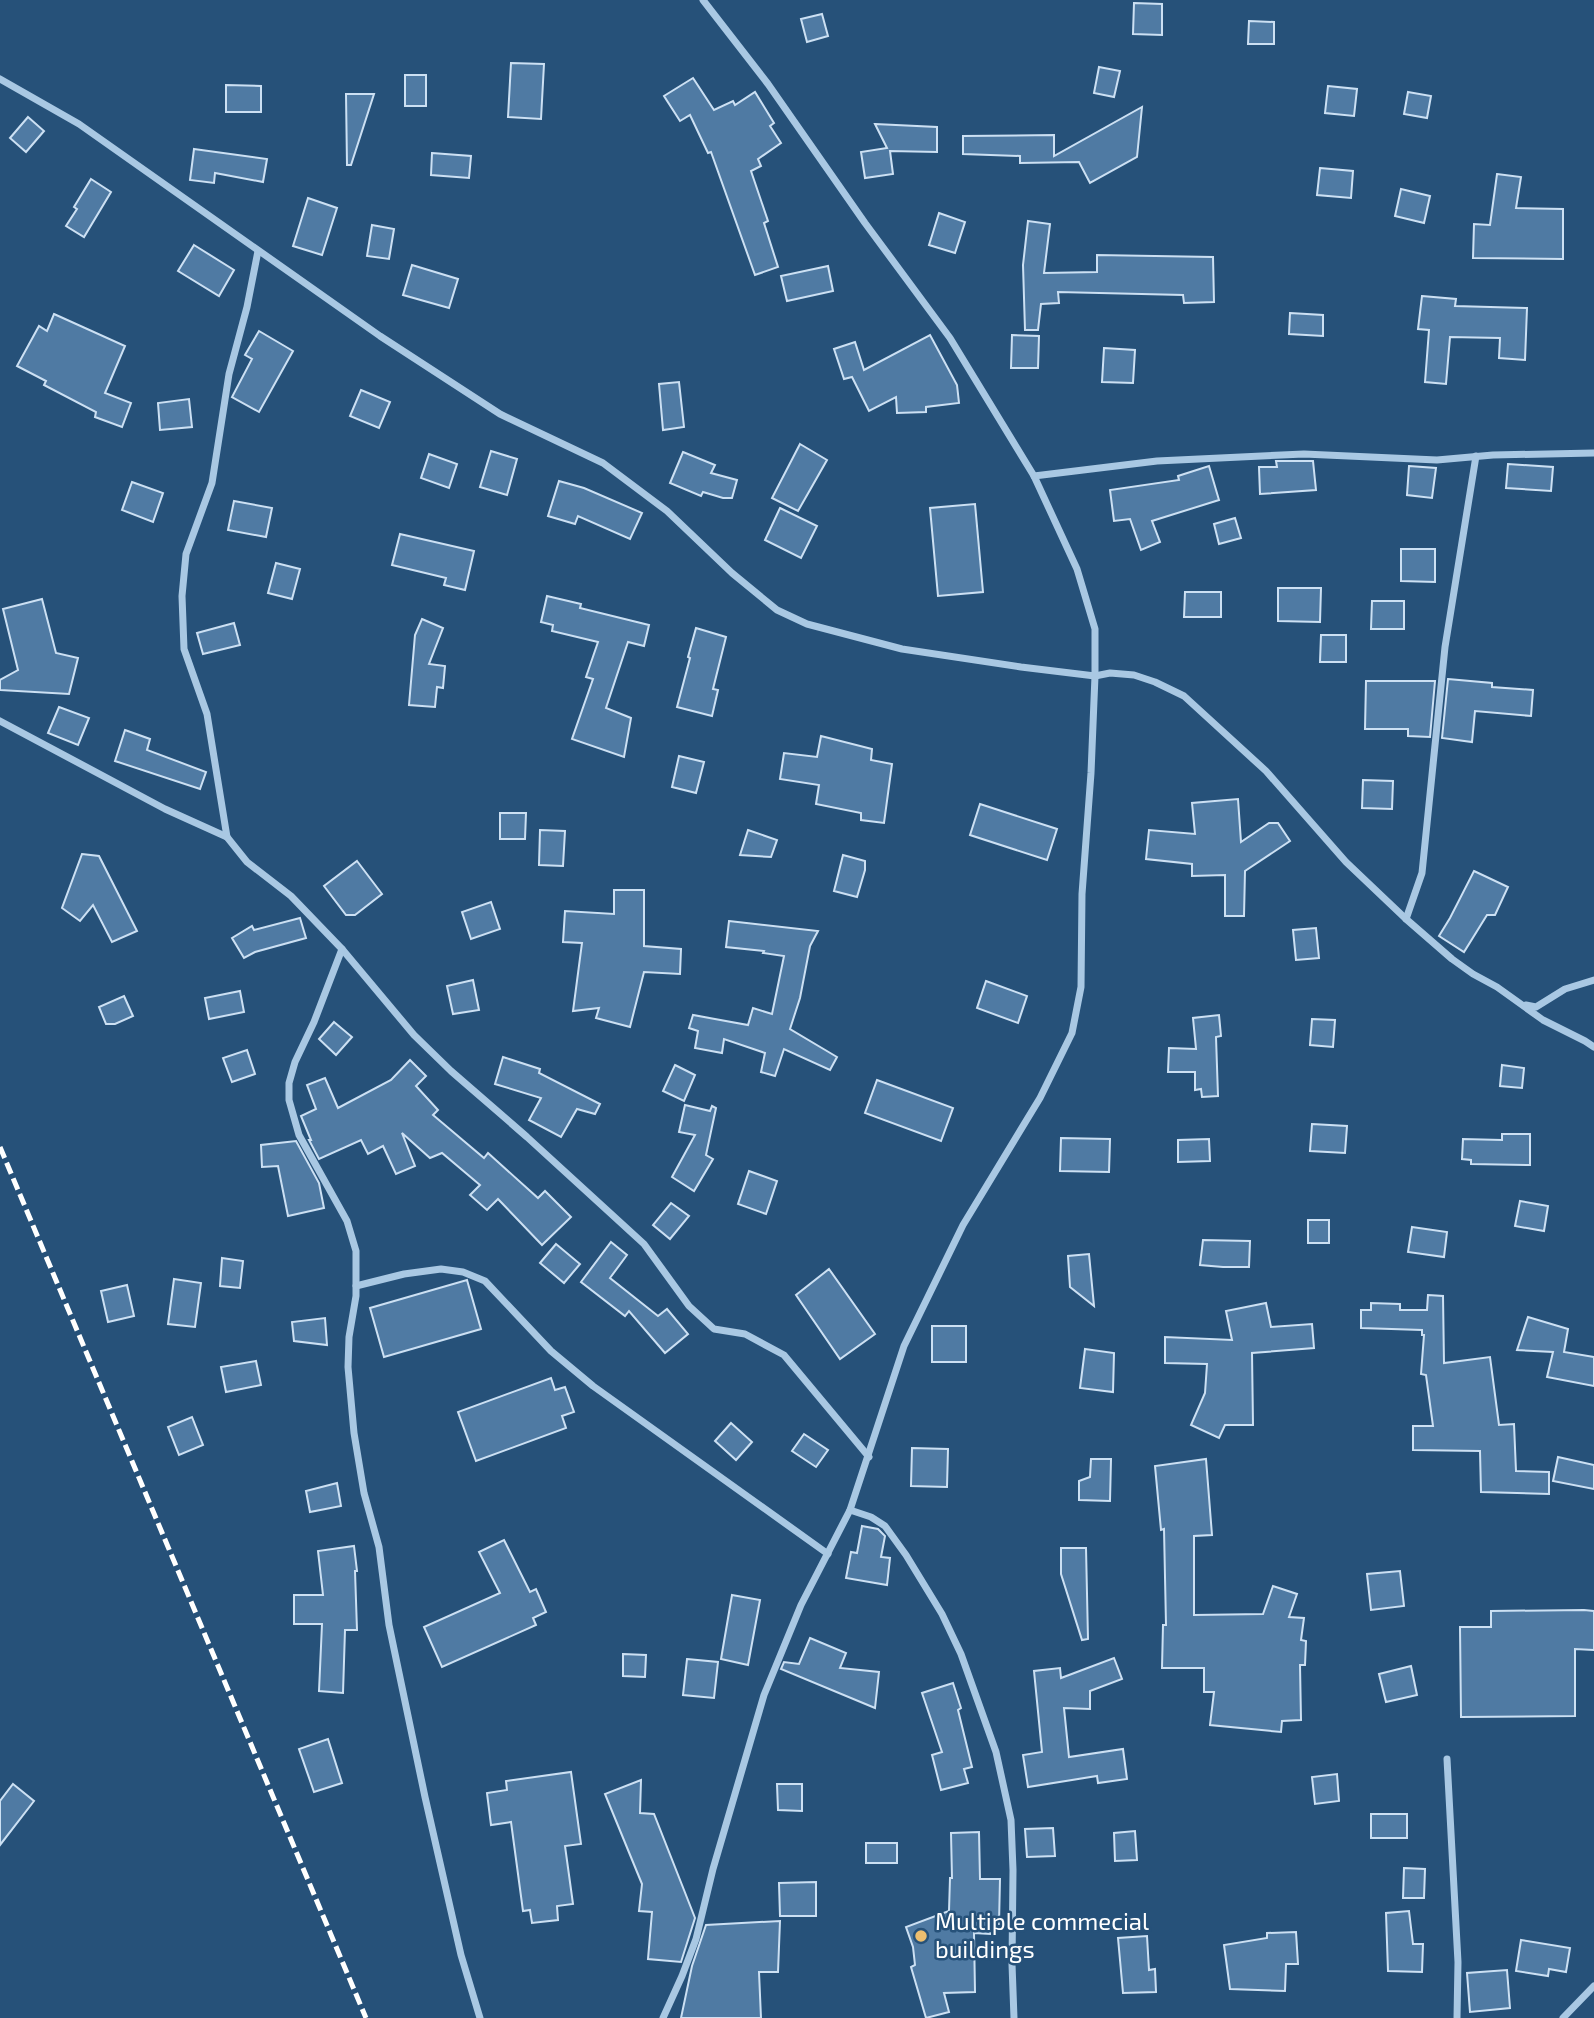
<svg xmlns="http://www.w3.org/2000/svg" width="1594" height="2018" font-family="'Exo 2',sans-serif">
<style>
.building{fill:#4f7aa3;stroke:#cce0f3;stroke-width:2}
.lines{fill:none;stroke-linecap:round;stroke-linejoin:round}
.minor{stroke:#a9c8e3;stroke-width:7}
.rail{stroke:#fff;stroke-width:5;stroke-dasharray:12 5;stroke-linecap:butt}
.poi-dot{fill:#ecbe6f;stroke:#265179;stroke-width:2.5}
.labels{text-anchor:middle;stroke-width:5;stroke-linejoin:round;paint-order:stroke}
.poi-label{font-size:24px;fill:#fff;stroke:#265179;text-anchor:start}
</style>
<rect width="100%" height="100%" fill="#265179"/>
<!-- building -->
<g class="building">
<path d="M1134,3l28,1v31l-29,-1z"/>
<path d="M822,14l6,22 -21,6 -6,-23z"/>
<path d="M1249,21l25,1v22h-26z"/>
<path d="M511,63l33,1 -3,55 -33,-2z"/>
<path d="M1099,67l21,4 -6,26 -20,-4z"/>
<rect x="405" y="75" width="21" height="31"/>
<path d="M693,78l21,32 19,-9 2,4 20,-13 19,31 -4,3 11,17 -23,16 3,7 -10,5 17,50 -4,2 14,44 -23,8 -44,-123 -3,1 -18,-38 -10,6 -16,-25z"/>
<path d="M226,85l35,1v26h-35z"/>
<path d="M1328,86l29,3 -3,27 -29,-3z"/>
<path d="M1408,92l23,4 -4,22 -23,-4z"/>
<path d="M346,94h28l-23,71h-4z"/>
<path d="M1142,107l-5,50 -47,26 -11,-21 -59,1v-7l-57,-2v-18l91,-1v21z"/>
<path d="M28,117l16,14 -18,21 -16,-14z"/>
<path d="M875,124l62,3v25l-47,-1 3,23 -28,4 -4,-26 26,-4z"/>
<path d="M194,149l73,10 -4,23 -48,-9 -1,10 -24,-3z"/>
<path d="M432,153l39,3 -2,22 -38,-3z"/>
<path d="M1320,168l33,3 -2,27 -34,-3z"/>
<path d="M1497,174l24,3 -5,31 47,1v50l-90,-1 1,-34 16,1z"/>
<path d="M91,179l20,13 -27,45 -18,-11 11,-17 -3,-2z"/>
<path d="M1401,189l29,7 -6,27 -29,-7z"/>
<path d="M308,198l29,10 -15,47 -29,-9z"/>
<path d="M939,213l26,9 -10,31 -26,-8z"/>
<path d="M1028,221l22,3 -6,49 53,-1v-17l116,2 1,45 -30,1 -1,-8 -125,-3 1,11 -18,1 -3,26h-13l-2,-65z"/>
<path d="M372,225l22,4 -5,30 -22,-3z"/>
<path d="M194,245l40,25 -15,26 -41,-25z"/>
<path d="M412,265l46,14 -9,29 -46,-13z"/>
<path d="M828,266l5,25 -46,10 -6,-25z"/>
<path d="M1422,296l34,3 -1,7 72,2 -2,52 -26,-2 1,-20 -50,-1 -4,47 -21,-2 4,-52 -11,-1z"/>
<path d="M1290,313l33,2v21l-34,-2z"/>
<path d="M54,314l71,32 -20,47 26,10 -9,24 -27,-10 1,-5 -52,-27 2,-4 -29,-15 22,-40 8,5z"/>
<path d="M259,331l34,20 -34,61 -27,-15 20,-38 -7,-4z"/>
<path d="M930,335l27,50 2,18 -33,4v5l-29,1 -1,-16 -27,14 -17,-34 -8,2 -10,-30 21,-7 9,28z"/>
<path d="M1012,335l27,1 -1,32h-27z"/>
<path d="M1104,348l31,2 -2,33 -31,-1z"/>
<path d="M679,382l5,45 -21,3 -4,-46z"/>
<path d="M361,390l29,12 -11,26 -29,-12z"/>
<path d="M189,399l3,28 -32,3 -2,-27z"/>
<path d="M800,444l27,16 -29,51 -26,-13z"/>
<path d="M491,451l26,8 -10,36 -27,-8z"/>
<path d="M683,452l32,13 -4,8 26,7 -5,18h-9l-20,-6 -2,4 -31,-13z"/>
<path d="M429,454l28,10 -8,24 -28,-10z"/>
<path d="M1276,461h37l3,29 -56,4 -1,-27h18z"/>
<path d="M1508,464l45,3 -2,24 -45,-3z"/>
<path d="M1209,466l10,34 -67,21 8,21 -19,8 -11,-31 -16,2 -4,-31 69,-10 -1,-4z"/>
<path d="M1409,466l27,2 -4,30 -25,-3z"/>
<path d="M559,481l25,7 58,25 -12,26 -52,-23 -3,8 -27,-8z"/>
<path d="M132,482l31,11 -10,29 -31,-12z"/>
<path d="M234,501l38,7 -6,29 -38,-7z"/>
<path d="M975,504l8,88 -45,4 -8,-88z"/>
<path d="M780,508l37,18 -16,32 -36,-18z"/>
<path d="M1235,518l6,20 -22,6 -5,-20z"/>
<path d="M400,534l74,17 -9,39 -21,-5 2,-7 -54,-13z"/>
<path d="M1401,549h34v33l-34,-1z"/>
<path d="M276,563l24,6 -8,30 -24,-6z"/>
<path d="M1278,588h43l-1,34 -42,-1z"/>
<path d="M1185,592h36v25h-37z"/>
<path d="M547,596l34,8 -1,4 69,17 -5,21 -16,-4 -22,66 25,10 -7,39 -52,-18 21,-60 -7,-2 12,-35 -46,-11 1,-6 -12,-3z"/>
<path d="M42,599l14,54 22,5 -9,36 -69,-4v-10l18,-10 -15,-61z"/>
<path d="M1372,601h32v28h-33z"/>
<path d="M422,619l21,9 -14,36 16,2 -2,22 -6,-1 -2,20 -26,-2 6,-70z"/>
<path d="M234,623l6,22 -37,9 -6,-21z"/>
<path d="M696,628l30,9 -13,52 5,1 -6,26 -35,-9 13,-49 -2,-1z"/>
<path d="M1321,635h25v27h-26z"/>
<path d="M1448,679l44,4v4l41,3 -2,26 -56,-5 -3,31 -30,-4z"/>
<path d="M1366,681h69l-5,56 -22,-1v-7h-43z"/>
<path d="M59,707l30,11 -11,27 -30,-12z"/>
<path d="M125,730l25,9 -3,11 59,22 -6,17 -85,-28z"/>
<path d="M821,736l51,13 -1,11 21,4 -8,59 -23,-3v-7l-45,-9 3,-19 -39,-6 4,-26 33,4z"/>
<path d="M679,756l25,6 -8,31 -24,-6z"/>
<path d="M1363,780l30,1 -1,28 -30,-1z"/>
<path d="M1238,799l3,43 28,-19h9l12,18 -45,30 -1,45h-19v-41l-33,1v-12l-46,-5 3,-29 46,4 -3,-31z"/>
<path d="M980,804l77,25 -10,31 -77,-25z"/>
<path d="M500,813h26l-1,26h-25z"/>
<path d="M540,830l25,1 -2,35 -24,-1z"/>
<path d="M748,830l29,10 -6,17 -31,-2z"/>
<path d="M82,854l17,2 38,75 -25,11 -19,-37 -13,16 -18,-13z"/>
<path d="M843,855l22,6v9l-8,27 -23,-6z"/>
<path d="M357,861l25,33 -27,21h-9l-22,-29z"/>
<path d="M1474,871l34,16 -13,28h-8l-23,37 -25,-16 11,-18z"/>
<path d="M614,890h30v56l37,3 -1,25 -36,-2 -14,55 -34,-9 3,-10 -26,3 9,-68 -19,-1 2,-31 49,3z"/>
<path d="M491,902l9,27 -29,10 -9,-27z"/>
<path d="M300,918l6,20 -51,14 -11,6 -12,-20 20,-12 2,4z"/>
<path d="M729,921l89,10 -8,15 -10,52 -10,31 47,28 -7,13 -46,-21 -9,27 -14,-4 4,-19 -41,-14 -2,14 -27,-5 3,-17 -9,-3 4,-13 55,10 5,-17 19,6 12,-58 -21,-3 1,-2 -38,-4z"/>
<path d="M1316,928l3,30 -23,2 -3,-30z"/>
<path d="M473,980l6,30 -26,4 -6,-28z"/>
<path d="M986,981l41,15 -9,27 -41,-15z"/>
<path d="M240,991l4,21 -35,7 -4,-21z"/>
<path d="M124,996l9,20 -18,8h-9l-7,-17z"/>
<path d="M1219,1015l2,21 -5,1 2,59 -16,1 -1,-8 -6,1v-18h-27l1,-24 27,1 -3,-31z"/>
<path d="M1312,1019l23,1 -2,27 -23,-2z"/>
<path d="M334,1022l18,15 -16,18 -17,-16z"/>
<path d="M247,1050l8,24 -23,8 -9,-24z"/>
<path d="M503,1057l37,12 -1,4 61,31 -5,10 -18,-5 -16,28 -32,-17 12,-22 -46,-14z"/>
<path d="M410,1060l16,16 -10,10 22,24 -5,5 51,43 4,-5 50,45 7,-7 26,26 -29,28 -44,-46 -11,11 -17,-15 10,-10 -38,-32 -12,5 -28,-25 13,33 -19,8 -13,-28 -15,8 -7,-14 -42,19 -10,-19h2l-10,-24 15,-7 -9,-24 18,-7 13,30 53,-28z"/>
<path d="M675,1065l20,10 -11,26 -21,-10z"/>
<path d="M1502,1065l22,3 -2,20 -22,-2z"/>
<path d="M877,1080l76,28 -12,33 -76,-28z"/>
<path d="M685,1105l25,6 2,-5 4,2 -10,47 7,4 -19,32 -22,-14 23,-42 -16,-3z"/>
<path d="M1312,1124l35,2 -2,27 -35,-2z"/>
<path d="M1502,1134h28v31l-59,-1v-4l-9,-1 1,-20 39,1z"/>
<path d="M1061,1138l49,1 -1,33 -49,-1z"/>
<path d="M1209,1139l1,22 -32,1v-22z"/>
<path d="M296,1141l23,42 5,25 -36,8 -10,-50 -16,1 -1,-22z"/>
<path d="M749,1171l28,10 -11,33 -28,-10z"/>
<path d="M1520,1201l28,5 -4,25 -29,-5z"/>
<path d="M671,1203l18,13 -19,23 -17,-14z"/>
<rect x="1308" y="1220" width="21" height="23"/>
<path d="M1412,1227l35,5 -3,25 -36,-5z"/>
<path d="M1203,1240l47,1 -1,26h-26l-23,-2z"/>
<path d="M611,1242l16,13 -17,23 48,38 9,-7 21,25 -23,19 -36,-42 -4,5 -44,-34z"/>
<path d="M556,1244l24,20 -16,19 -24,-20z"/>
<path d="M1089,1254l5,52 -24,-19 -2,-31z"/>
<path d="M222,1258l21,3 -3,27 -20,-2z"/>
<path d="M829,1269l46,65 -35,25 -44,-64z"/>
<path d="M174,1279l27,4 -6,44 -27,-3z"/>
<path d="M467,1280l14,49 -97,28 -14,-49z"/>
<path d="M127,1285l7,31 -26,6 -7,-31z"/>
<path d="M1428,1295l15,1 1,67 46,-6 9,68 15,-1 2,47 33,1v22l-68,-2 -1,-41 -67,-1v-24h20l-7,-51 -5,-1 3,-39h-2v-5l-61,-2v-18h10v-7l29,1v6h27z"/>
<path d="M1266,1303l5,24 41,-3 2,24 -62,5 1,72h-28l-6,13 -28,-13 14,-32 2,-29 -42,-1v-26l67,3 -6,-29z"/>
<path d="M1528,1317l40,12 -4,23 30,5v29l-47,-9 6,-25 -36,-2z"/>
<path d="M325,1318l2,27 -33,-4 -2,-19z"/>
<rect x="932" y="1326" width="34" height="36"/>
<path d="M1085,1349l29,4 -1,39 -33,-4z"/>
<path d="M256,1361l5,24 -35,7 -5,-25z"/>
<path d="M551,1378l4,12 10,-3 9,25 -12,4 4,12 -90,33 -18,-49z"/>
<path d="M192,1417l11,28 -24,10 -11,-28z"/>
<path d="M731,1423l21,19 -16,18 -21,-19z"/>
<path d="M804,1434l24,16 -12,17 -24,-16z"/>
<path d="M912,1448l36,1 -1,38 -36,-1z"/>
<path d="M1558,1457l36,8v24l-41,-8z"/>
<path d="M1091,1459h20l-1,42 -31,-1v-19l11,-4z"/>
<path d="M1206,1459l6,76 -18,1v79l69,-1 10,-28 24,8 -8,23 15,1 -3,22 5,1 -1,24h-5l1,55 -19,1 -1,11 -71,-7 4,-33h-10v-24h-42l1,-43h3l-2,-96 -3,1 -6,-64z"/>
<path d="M337,1483l4,23 -31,6 -4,-21z"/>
<path d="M862,1526l16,3 7,7 -4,21 9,1 -3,27 -41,-7 5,-26 6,1z"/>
<path d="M504,1540l26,52 6,-3 10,23 -13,6 3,7 -94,42 -18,-40 76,-34 -21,-41z"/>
<path d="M354,1546l3,25h-2l2,59h-12l-2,63 -24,-2 3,-67h-28v-29h29l-5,-44z"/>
<path d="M1061,1548h25l2,91 -6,1 -21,-66z"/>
<path d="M1400,1571l4,35 -33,4 -4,-36z"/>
<path d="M732,1595l28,5 -12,65 -27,-6z"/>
<path d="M1584,1610l10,1v39l-19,-1v67l-114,1 -1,-90h31v-16z"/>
<path d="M810,1638l36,15 -6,15 39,4 -4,36 -94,-39 3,-7 15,2z"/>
<path d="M623,1654l23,1 -1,22 -22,-1z"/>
<path d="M1114,1658l8,21 -32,12v18l-26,-1 5,49 54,-8 4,30 -29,4 -1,-7 -69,11 -5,-32 19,-3 -8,-81 26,-3 1,10z"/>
<path d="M687,1659l31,3 -4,36 -31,-3z"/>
<path d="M1411,1666l6,29 -31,7 -7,-28z"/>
<path d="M953,1683l8,25 -3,2 14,57 -8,2 4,14 -27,7 -9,-35 10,-3 -20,-59z"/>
<path d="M328,1739l14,44 -28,9 -15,-43z"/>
<path d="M571,1772l10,72 -16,2 8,58 -16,2 1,14 -26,3 -2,-13 -7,1 -12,-89 -20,3 -4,-32 20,-3 -1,-9z"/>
<path d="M1337,1774l2,27 -24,3 -3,-27z"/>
<path d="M641,1780l-1,33 14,1 41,104 -14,44 -33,-3 4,-47 -13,-1 3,-27 -37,-90z"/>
<path d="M13,1784l21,17 -34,44v-44z"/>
<path d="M777,1784h25v27l-24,-1z"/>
<rect x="1371" y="1814" width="36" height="24"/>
<path d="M1053,1828l2,28 -28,1 -2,-28z"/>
<path d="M1135,1831l2,29 -22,1 -1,-28z"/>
<path d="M979,1832l1,47h20l-1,45h-9v10l-16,-1 1,59 -31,1 5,19 -23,6 -15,-51 4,-2 -2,-18 -7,-20 43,-16 1,-33h2l-1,-45z"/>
<rect x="866" y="1843" width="31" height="20"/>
<path d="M1404,1868l21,1 -1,29h-21z"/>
<path d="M816,1882v34h-36l-1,-33z"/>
<path d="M1409,1911l4,33h10l-1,28 -34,-1 -2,-58z"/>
<path d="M780,1921l-2,51h-19l2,46h-80l11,-52 14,-41z"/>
<path d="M1296,1932l2,32h-12l-1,27 -55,-2 -6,-44 43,-7v-5z"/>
<path d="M1147,1936l2,34 6,-1 1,23 -33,1 -5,-55z"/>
<path d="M1521,1940l49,8 -4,24 -17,-3 -1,7 -32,-5z"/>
<path d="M1507,1970l3,38 -40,4 -3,-39z"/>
</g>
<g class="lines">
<!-- minor -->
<g class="minor">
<path d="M0,79l79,45 301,212 120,78 103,49 64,48 65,62 45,37 30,14 95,25 119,18 74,9 15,-3 24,2 21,7 29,14 82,75 80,91 60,57 46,40 21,15 24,13 46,33 42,21 9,6"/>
<path d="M258,251l-11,56 -18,67 -17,109 -26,71 -4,42 2,53 23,65 20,123 20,25 44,34 51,53 72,86 37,36 76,66 117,107 45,62 25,23 31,5 39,21 85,102"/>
<path d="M1034,476l123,-15 147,-7 133,6 56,-5 101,-2"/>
<path d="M0,721l165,88 62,28"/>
<path d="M1406,919l16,-46 23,-226 31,-191"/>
<path d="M342,949l-28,73 -19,40 -6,21v17l10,35 48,86 9,30v45l-7,41 -1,30 6,66 10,60 15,54 10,78 36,172 36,158 19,63"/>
<path d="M1526,1005l10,2 29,-18 29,-9"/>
<path d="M356,1286l48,-12 37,-5 22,3 22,9 66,70 42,35 235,168"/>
<path d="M850,1510l21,7 14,9 21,29 36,59 19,40 35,98 15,68 2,50 -1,94 2,54"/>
<path d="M1447,1759l11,203 -1,56"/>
<path d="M663,2018l19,-42 14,-37 17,-70 51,-174 37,-90 49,-95 54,-164 59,-121 77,-127 32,-65 9,-46 1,-93 9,-121 4,-97v-47l-18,-60 -43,-93 -84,-138 -85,-115 -97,-139 -65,-84"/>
<path d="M1563,2018l31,-32"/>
</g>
<!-- rail -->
<path class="rail" d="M0,1147l366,871"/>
</g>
<!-- markers -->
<circle class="poi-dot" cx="921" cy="1936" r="7"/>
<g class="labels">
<!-- poi labels -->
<g class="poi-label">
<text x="935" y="1930">Multiple commecial<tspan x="935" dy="28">buildings</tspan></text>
</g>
</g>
</svg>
